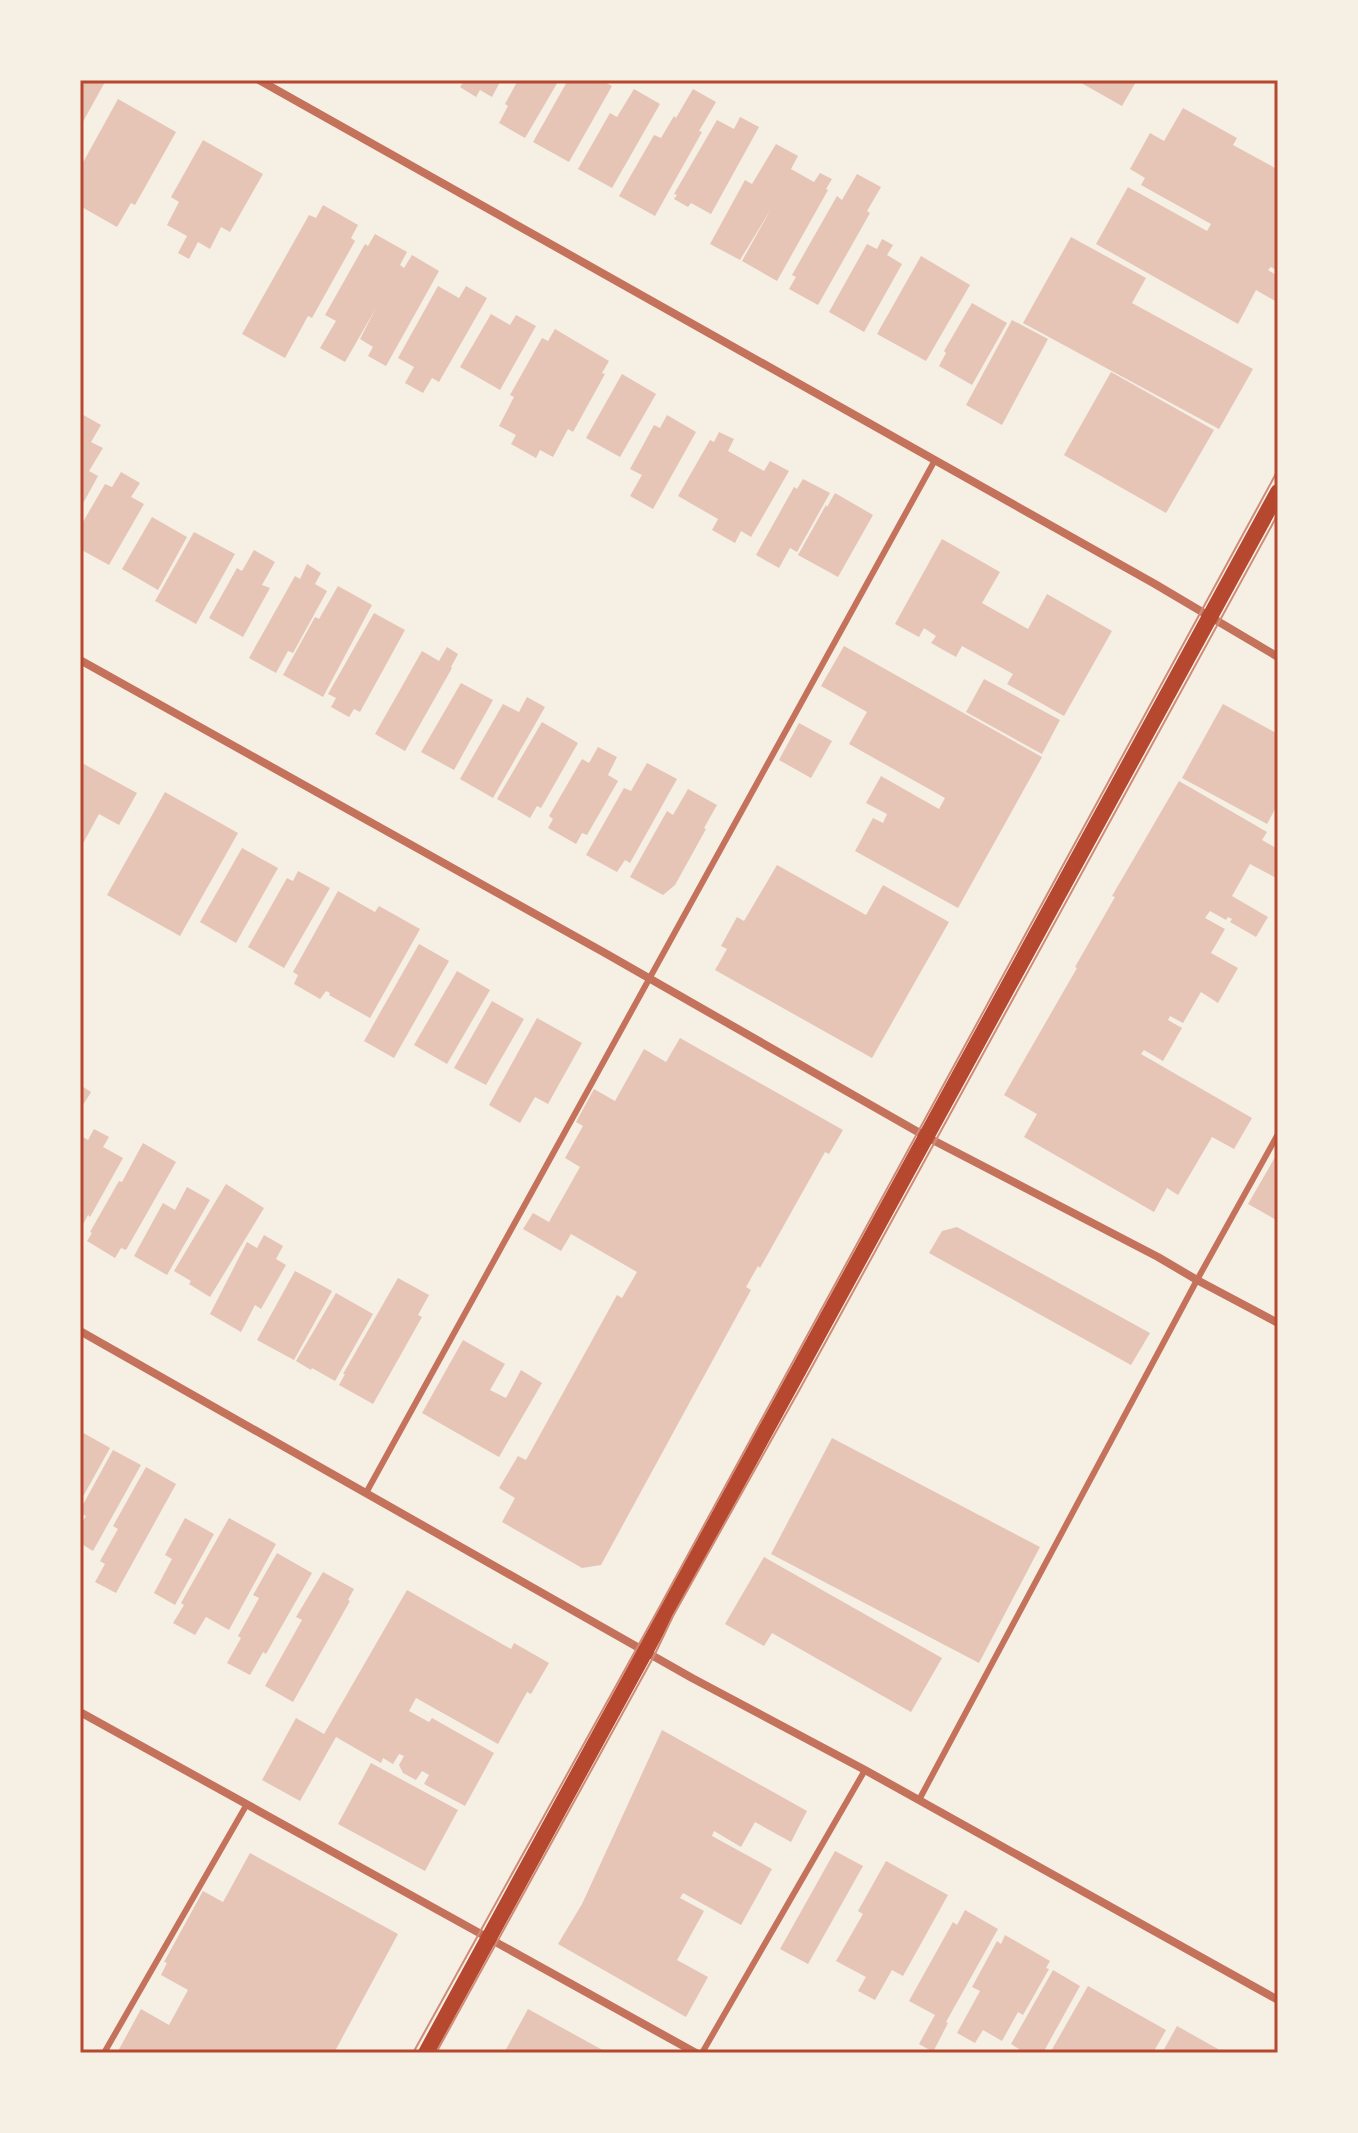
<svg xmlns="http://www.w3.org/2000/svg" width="1358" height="2133" font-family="Cabin,sans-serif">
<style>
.building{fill:#e6c5b7}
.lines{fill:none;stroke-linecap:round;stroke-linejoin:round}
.service{stroke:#c5725c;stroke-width:6}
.minor{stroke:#c5725c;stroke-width:8}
.secondary{stroke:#b5482f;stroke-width:16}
.tram{stroke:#cf8b77;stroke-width:2}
.neatline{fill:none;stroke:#b5482f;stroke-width:3}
</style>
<rect width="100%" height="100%" fill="#f6efe4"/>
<!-- building -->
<g class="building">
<path d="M84,80h17l4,2 -25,45v-40z"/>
<path d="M465,80h36l-9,17 -12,-7 -4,7 -16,-10z"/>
<path d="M518,80h41l-34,58 -26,-15 9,-17 -3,-2z"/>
<path d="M568,80h33l11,6 -43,76 -36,-20z"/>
<path d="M1076,80h61l-15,26z"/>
<path d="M634,89l26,15 -48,84 -34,-19 32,-56 7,4z"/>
<path d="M693,89l23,13 -17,29 3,1 -47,84 -36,-20 35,-61 7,3 13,-22 2,2z"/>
<path d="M118,99l58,33 -41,73 -4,-2 -14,24 -37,-21v-38z"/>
<path d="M1183,108l54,30 -4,7 42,23 3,-5v108l-7,-4 -3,3 10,6v24l-1,2 -21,-12 -18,34 -142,-80 32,-57 79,44 4,-7 -70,-39 4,-7 -15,-9 20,-36 14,8z"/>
<path d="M740,117l19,10 -48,87 -20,-11 -3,4 -14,-8 3,-4 -3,-1 43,-74 17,9z"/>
<path d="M203,140l60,34 -33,58 -9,-5 -11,22 -12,-7 -9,17 -11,-6 9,-17 -20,-11 12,-23 -8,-5z"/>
<path d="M776,144l22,12 -7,13 23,13 6,-9 12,6 -6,10 2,1 -51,91 -35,-20 29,-52 -31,51 -30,-16 35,-64 7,4z"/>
<path d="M857,174l24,13 -14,24 3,2 -52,92 -29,-16 7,-12 -4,-2 45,-79 5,4z"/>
<path d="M323,205l35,20 -7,13 4,3 -43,77 -4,-2 -23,42 -43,-24 67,-119 7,3z"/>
<path d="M375,234l32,18 -7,13 4,3 8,-13 27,16 -53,95 -18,-10 5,-9 -13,-8 16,-31 -31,54 -25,-14 16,-27 -11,-6 40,-71 3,2z"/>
<path d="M1071,237l75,41 -14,25 121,66 -34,60 -196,-106z"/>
<path d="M882,239l11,6 -6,10 15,9 -38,68 -35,-20 38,-68 10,5z"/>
<path d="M921,256l49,29 -44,76 -49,-27z"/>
<path d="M438,286l21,12 7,-12 21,12 -48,84 -7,-4 -9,15 -18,-10 9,-16 -16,-9z"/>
<path d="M972,303l35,20 -35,62 -33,-19 7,-13 -2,-2z"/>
<path d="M491,314l19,11 6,-10 20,11 -36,64 -40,-23z"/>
<path d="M1012,320l36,19 -46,86 -36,-20z"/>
<path d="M555,329l54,32 -7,12 3,1 -32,58 -5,-3 -15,28 -13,-7 -4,8 -25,-14 5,-9 -17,-9 15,-29 -4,-2 32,-57 6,3z"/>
<path d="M1111,372l103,58 -48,83 -102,-58z"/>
<path d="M622,374l34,20 -36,63 -34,-19z"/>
<path d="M80,413l21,12 -10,17 12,6 -14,23 9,5 -18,33z"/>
<path d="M667,415l29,17 -43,77 -23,-13 12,-21 -12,-6 24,-44 6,3z"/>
<path d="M719,432l15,7 -6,12 36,20 6,-10 19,10 -38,66 -10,-6 -6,12 -23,-13 6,-11 -40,-23 32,-56 4,2z"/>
<path d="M121,472l19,11 -9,14 13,7 -35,61 -29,-16v-22l25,-43 7,3z"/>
<path d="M803,479l27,14 -33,59 -7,-4 -11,20 -23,-13 38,-68 3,2z"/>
<path d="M835,493l38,22 -35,62 -40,-22 28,-50 1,2z"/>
<path d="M152,517l35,20 -29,53 -36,-21z"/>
<path d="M194,532l41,22 -39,70 -41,-23z"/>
<path d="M942,539l58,33 -18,31 46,26 19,-35 65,37 -48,85 -57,-32 6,-10 -51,-28 -6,11 -25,-14 5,-7 -12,-8 -5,9 -24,-13z"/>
<path d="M254,550l21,12 -13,23 8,3 -27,49 -34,-19 28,-50 5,3z"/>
<path d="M307,564l14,9 -6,11 12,7 -34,62 -5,-2 -12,22 -27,-15 46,-82 5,3z"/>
<path d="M338,586l34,19 -49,92 -40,-22 32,-58 4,2z"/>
<path d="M374,613l31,17 -45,82 -6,-3 -5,8 -18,-10 5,-9 -8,-4z"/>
<path d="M844,646l198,111 -84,151 -103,-57 18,-33 10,5 4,-9 -21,-11 15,-27 58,33 6,-11 -96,-54 18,-32 -46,-26z"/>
<path d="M447,647l11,7 -7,13 1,1 -47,83 -30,-17 47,-83 17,10z"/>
<path d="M984,679l76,41 -18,34 -76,-42z"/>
<path d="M461,683l32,17 -39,70 -33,-18z"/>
<path d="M527,697l18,10 -52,91 -33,-19 43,-75 16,8z"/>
<path d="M1223,704l55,30v70l-11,20 -85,-46z"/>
<path d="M542,722l36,21 -37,65 -4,-2 -7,12 -33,-19z"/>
<path d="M799,723l33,18 -21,37 -32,-18z"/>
<path d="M598,747l19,10 -9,18 10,6 -31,54 -5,-2 -6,11 -28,-16 5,-9 -4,-3 33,-57 7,4z"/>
<path d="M80,762l57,31 -18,32 -20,-11 -19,35z"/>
<path d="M647,763l30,16 -47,84 -5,-3 -8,12 -31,-17 38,-67 7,3z"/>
<path d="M1179,781l88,51 -5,8 16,9v30l-28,-15 -18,32 36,21 -12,20 -26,-15 2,-3 -4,-2 -2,3 -16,-9 -5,7 20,11 -14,24 27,15 -20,35 -17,-11 -18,31 -13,-7 -2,4 14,8 -19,33 -19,-11 -3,4 111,64 -18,31 -22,-12 -34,58 -11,-7 -13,24 -130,-75 13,-23 -33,-19 73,-127 -2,-1 40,-70 -3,-1z"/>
<path d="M688,789l29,16 -13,23 2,1 -31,56 -12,10 -33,-18 37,-66 6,4z"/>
<path d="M165,792l73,41 -58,103 -73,-41z"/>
<path d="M242,848l36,20 -42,75 -36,-21z"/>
<path d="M777,865l89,50 17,-30 66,37 -77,136 -157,-88 12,-21 -6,-3 16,-29 7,4z"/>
<path d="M298,871l32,17 -46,80 -36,-21 39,-69 6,3z"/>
<path d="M338,891l37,21 4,-6 41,23 -50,89 -41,-23 1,-2 -4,-2 -6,8 -26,-15 4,-9 -5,-3z"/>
<path d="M419,944l30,17 -55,97 -30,-17z"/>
<path d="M457,971l33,19 -43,74 -33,-19z"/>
<path d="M492,1001l32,18 -38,66 -32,-17z"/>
<path d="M537,1018l45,25 -34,61 -13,-7 -15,26 -31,-18z"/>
<path d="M680,1038l163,92 -14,24 -4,-2 -65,116 -2,-2 -12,21 5,3 -150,275 -19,3 -80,-46 13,-24 -16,-10 19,-32 8,4 91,-165 5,3 15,-26 -66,-38 -10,17 -38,-22 10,-16 16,9 31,-55 -15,-9 18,-32 -7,-4 18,-33 21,12 29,-52 22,13z"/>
<path d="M80,1085l11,7 -11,18z"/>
<path d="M94,1129l15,8 -6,10 20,11 -33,59 -2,-2 -8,15v-92l1,-2 7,4z"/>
<path d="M143,1143l33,19 -50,88 -5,-2 -6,10 -28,-17 5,-8 -2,-1 29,-51 3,1z"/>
<path d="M1278,1152v69l-30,-17z"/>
<path d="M226,1184l38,24 -54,89 -21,-13 2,-3 -17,-10z"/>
<path d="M187,1187l23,13 -43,75 -33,-19 29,-53 12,7z"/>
<path d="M957,1227l193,106 -19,32 -202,-112 13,-22z"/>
<path d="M264,1235l19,11 -7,13 10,6 -25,44 -6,-4 -14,27 -31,-18 37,-72 10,6z"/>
<path d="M295,1271l37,20 -38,69 -37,-20z"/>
<path d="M398,1278l31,17 -11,20 4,2 -49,87 -34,-19 6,-11h-2z"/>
<path d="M336,1293l37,21 -38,67 -23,-13 -1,2 -15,-9z"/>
<path d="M463,1340l42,24 -15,26 16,8 15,-28 21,13 -43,74 -77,-44z"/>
<path d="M80,1431l30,17 -30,54z"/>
<path d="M832,1438l208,109 -61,116 -208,-109z"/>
<path d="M113,1450l28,15 -48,86 -13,-8v-17l6,-10 -6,-3v-3z"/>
<path d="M146,1467l30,17 -60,109 -21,-11 10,-18 -5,-3 18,-32 -5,-3z"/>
<path d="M185,1518l29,16 -39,71 -21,-12 18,-34 -7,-4z"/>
<path d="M229,1518l47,26 -47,86 -23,-13 -11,18 -22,-12 11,-18 -3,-2z"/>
<path d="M277,1553l35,20 -46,81 -3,-2 -13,23 -23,-12 14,-25 -3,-2 21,-38 -6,-3z"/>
<path d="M764,1557l178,101 -31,54 -139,-79 -8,13 -39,-22z"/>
<path d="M323,1572l31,17 -6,11 2,1 -57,101 -28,-16 37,-66 -6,-3z"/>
<path d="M407,1590l104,59 3,-6 35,20 -18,31 -4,-2 -29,52 -82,-46 -7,13 20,11 3,-4 62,35 -29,53 -41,-22 5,-9 -7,-4 -6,9 -13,-7 -4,-8 5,-9 -5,-2 -6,10 -10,-6 -2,5 -45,-26 -36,64 -38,-21 34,-62 28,16z"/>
<path d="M662,1730l145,81 -16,31 -36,-20 -14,25 -27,-16 -2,5 60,33 -31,56 -58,-32 -3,5 24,13 -27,49 31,17 -22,40 -128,-73 24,-40z"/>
<path d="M371,1763l87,47 -33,61 -87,-47z"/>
<path d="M835,1851l28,15 -55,98 -28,-15z"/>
<path d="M250,1853l148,81 -64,119h-217l24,-44 28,16 19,-35 -27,-15 6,-12 -3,-1 39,-71 20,11z"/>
<path d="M886,1861l62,34 -45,81 -11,-6 -17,30 -17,-9 8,-14 -30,-16 27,-47 -5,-3z"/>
<path d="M965,1910l33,19 -52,93 2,1 -15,29 -14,-8 16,-29 -26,-14 44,-79 4,3z"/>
<path d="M1005,1935l45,26 -4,7 3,1 -26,46 -5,-3 -16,29 -19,-11 -8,13 -18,-10 23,-42 -8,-4 25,-46 4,3z"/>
<path d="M1053,1970l27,16 -37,67h-26l2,-4 -8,-5z"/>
<path d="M1088,1986l78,44 -13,23h-103z"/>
<path d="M528,2009l80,44h-104z"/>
<path d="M1177,2026l48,27h-63z"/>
</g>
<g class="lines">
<!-- service -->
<g class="service">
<path d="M366,1493l569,-1033"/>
<path d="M919,1800l278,-520 81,-146"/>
<path d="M104,2053l143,-249"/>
<path d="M702,2053l163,-283"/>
</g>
<!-- minor -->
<g class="minor">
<path d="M259,80l896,504 123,73"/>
<path d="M80,660l525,293 320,183 233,121 39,23 81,43"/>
<path d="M80,1331l612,347 173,92 413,230"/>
<path d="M80,1712l616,341"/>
</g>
<!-- secondary -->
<path class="secondary" d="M426,2053l852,-1561"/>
<!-- tram -->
<g class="tram">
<path d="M413,2053l246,-445 619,-1138"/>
<path d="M436,2053l218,-397 19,-40 128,-229 477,-873"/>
</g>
</g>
<!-- border -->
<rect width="1358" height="2133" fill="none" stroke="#f6efe4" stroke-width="164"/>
<rect x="82" y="82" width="1194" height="1969" class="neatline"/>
</svg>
